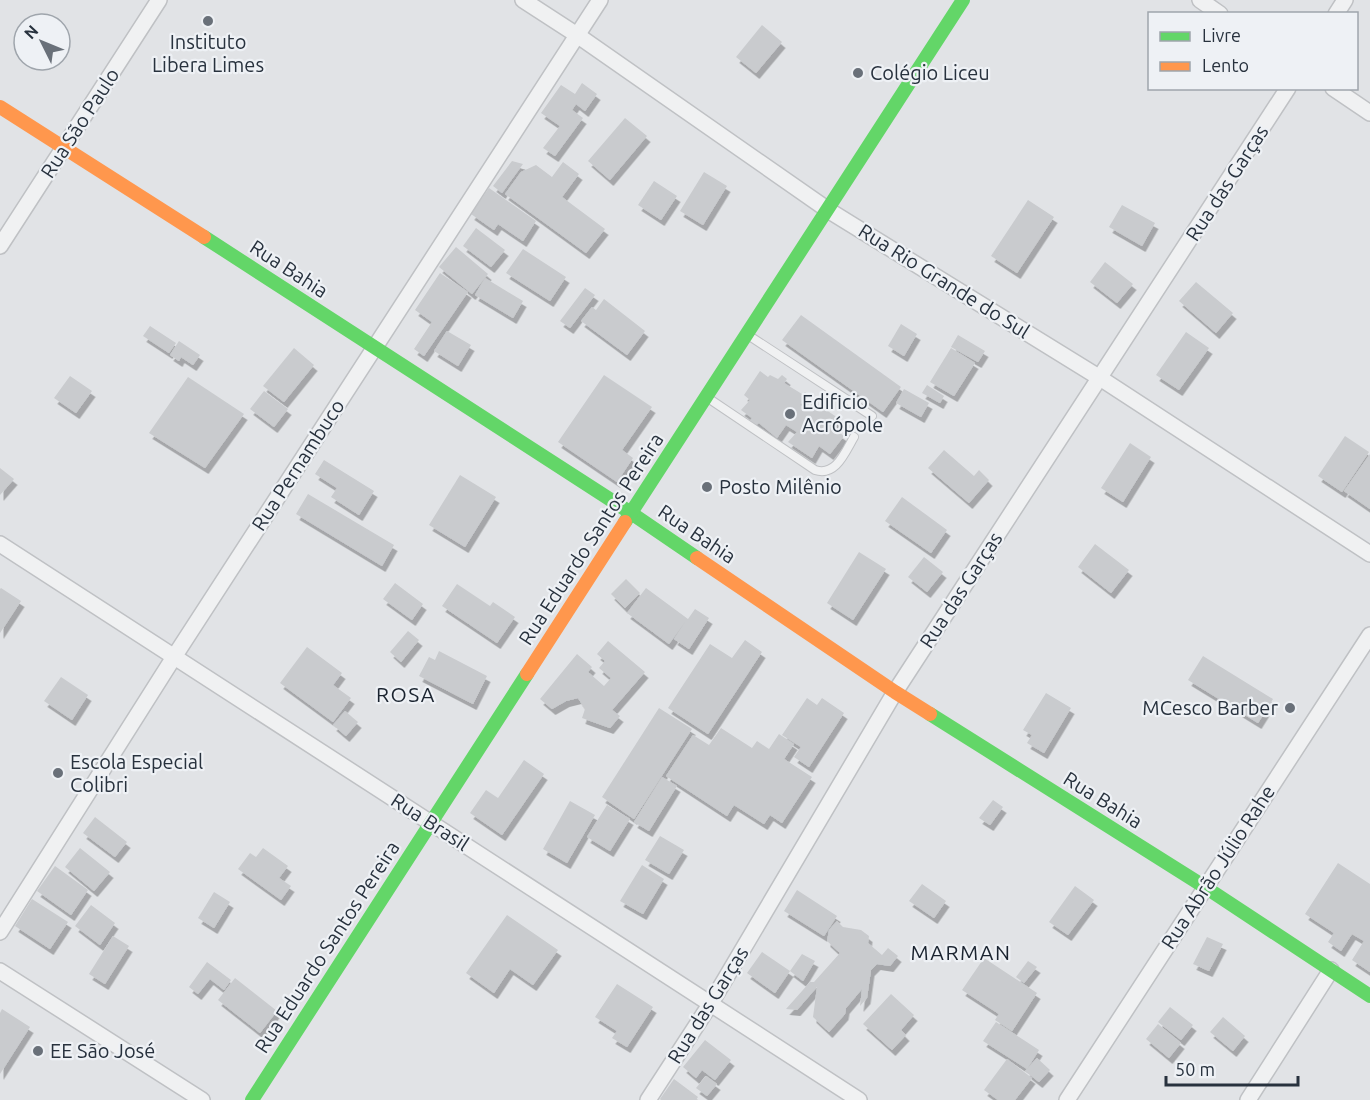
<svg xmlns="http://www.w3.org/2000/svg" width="1370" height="1100" font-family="Ubuntu,sans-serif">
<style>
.building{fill:#c9cbce;filter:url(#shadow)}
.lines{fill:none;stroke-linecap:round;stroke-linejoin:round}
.lane-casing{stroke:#bfc1c4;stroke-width:10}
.street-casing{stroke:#bfc1c4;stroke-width:18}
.lane{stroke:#f0f1f2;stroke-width:8}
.street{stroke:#f0f1f2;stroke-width:15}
.fast{stroke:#63d668;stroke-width:14}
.slow{stroke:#ff974d;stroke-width:14}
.poi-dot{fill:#697079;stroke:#eef1f5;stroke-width:2}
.labels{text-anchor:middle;stroke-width:4.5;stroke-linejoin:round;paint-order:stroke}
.poi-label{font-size:20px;fill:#28323e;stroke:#eef1f5;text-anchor:start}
.street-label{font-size:20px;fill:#28323e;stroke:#eef1f5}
.neighbourhood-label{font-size:21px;letter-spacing:1.5px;fill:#1a232f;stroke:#eef1f5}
</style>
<defs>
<filter id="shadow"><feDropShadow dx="3.5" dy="6" stdDeviation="0" flood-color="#0004"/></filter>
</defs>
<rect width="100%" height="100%" fill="#e1e3e6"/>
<!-- building -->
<g class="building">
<path d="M762,25l20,17 -26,31 -20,-16z"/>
<path d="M582,83l15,11 -12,17 -9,-7 -4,6 11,8 -28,38 -12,-8 17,-22 -19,-13 20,-28 14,9z"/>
<path d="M625,118l22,18 -37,44 -22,-19z"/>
<path d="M512,161l11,3 -21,29 -9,-7z"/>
<path d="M563,162l16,12 -17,23 43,32 -19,24 -81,-59 16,-22 15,-7 16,12z"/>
<path d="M704,172l23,14 -24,39 -23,-14z"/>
<path d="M654,181l23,15 -16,24 -23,-15z"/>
<path d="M489,188l47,33 -13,20 -25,-17 -4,6 -23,-16z"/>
<path d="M1028,200l26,17 -37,56 -26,-17z"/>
<path d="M1122,205l33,18 -13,23 -33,-19z"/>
<path d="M476,228l29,22 -14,17 -28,-21z"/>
<path d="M456,247l32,27 -16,20 -33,-27z"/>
<path d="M523,249l43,28 -16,24 -44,-28z"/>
<path d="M1105,262l28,22 -16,19 -27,-21z"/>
<path d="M440,273l28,19 -44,64 -10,-7 18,-27 -17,-12z"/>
<path d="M485,278l38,23 -10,17 -38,-23z"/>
<path d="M1196,282l37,31 -17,20 -37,-32z"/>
<path d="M585,288l10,7 -25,33 -10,-7z"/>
<path d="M604,299l41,32 -18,24 -46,-34 11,-14 4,3z"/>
<path d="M801,315l100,72 -18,25 -101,-72z"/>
<path d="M901,324l16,10 -13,22 -16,-10z"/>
<path d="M150,326l26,17 -7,10 -26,-17z"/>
<path d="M447,331l24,14 -13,21 -24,-15z"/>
<path d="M1186,332l23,16 -30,42 -23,-15z"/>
<path d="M958,335l27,16 -7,11 -27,-15z"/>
<path d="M179,341l21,14 -7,10 -12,-8 -2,4 -9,-6z"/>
<path d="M294,348l20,17 -30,37 -21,-16z"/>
<path d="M951,348l24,15 -21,33 -24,-14z"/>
<path d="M760,371l8,6 2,-2 8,4 4,-4 5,4 -3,4 18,11 3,-2 3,2 -8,11 7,6 6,-10 25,17 -6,9 12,9 -14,18 -11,-8 -7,12 -24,-16 9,-10 -11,-7 -9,13 -18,-15 -3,2 -6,-4 2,-3 -11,-8 9,-10 -6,-5z"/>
<path d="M604,375l48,32 -30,43 11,8 -16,24 -59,-40z"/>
<path d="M70,376l22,15 -16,22 -22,-15z"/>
<path d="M188,377l56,37 -39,54 -56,-35z"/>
<path d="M927,385l17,11 -4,7 -18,-10z"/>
<path d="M904,389l25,14 -8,14 -25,-14z"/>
<path d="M264,391l24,18 -14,18 -24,-18z"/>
<path d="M1345,436l24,16 -27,40 -24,-16z"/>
<path d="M1130,443l21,14 -28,45 -22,-14z"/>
<path d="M944,450l30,26 5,-6 10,10 -20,23 -41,-35z"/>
<path d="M1370,454v55l-26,-18z"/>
<path d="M324,460l50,31 -15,24 -28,-18 6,-9 -22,-14z"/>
<path d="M0,468l14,11 -14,16z"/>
<path d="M460,475l36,22 -31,50 -36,-22z"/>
<path d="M308,494l86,51 -12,21 -86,-52z"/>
<path d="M902,497l45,33 -16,23 -46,-32z"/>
<path d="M1095,544l34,26 -18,23 -33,-26z"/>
<path d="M859,552l27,17 -33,51 -26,-17z"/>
<path d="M924,557l19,15 -16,20 -19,-15z"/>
<path d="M626,579l14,14 -15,15 -14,-14z"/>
<path d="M395,583l28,21 -11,16 -29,-21z"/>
<path d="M457,584l33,22 3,-4 22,15 -18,26 -55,-37z"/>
<path d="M1,588l20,13 -21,32v-44z"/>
<path d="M646,588l42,31 7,-10 14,9 -20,31 -15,-10 11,-17 -16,22 -42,-31z"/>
<path d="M408,631l11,9 -18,22 -11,-10z"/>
<path d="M745,640l17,12 -54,82 -40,-26 42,-64 22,14z"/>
<path d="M608,641l37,31 -33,38 8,6 -10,12 -28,-10 3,-9 -7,-11 -12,3 -14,8 -12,-10 37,-45 15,13 -4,5 16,14 7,-8 -12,-10 6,-7 -8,-7z"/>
<path d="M307,647l35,26 -9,12 18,13 -18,24 -53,-39z"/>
<path d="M439,651l48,25 -14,28 -54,-28 10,-19 6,3z"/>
<path d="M1203,656l70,43 -15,24 -70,-43z"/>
<path d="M61,677l27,18 -16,25 -28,-19z"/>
<path d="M1046,693l25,15 -27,45 -17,-10 5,-8 -9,-5z"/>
<path d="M807,698l10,7 5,-7 22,15 -35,54 -15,-10 7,-10 -19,-12z"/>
<path d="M659,708l33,21 -58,90 -32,-22z"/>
<path d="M345,711l13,11 -12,14 -13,-11z"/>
<path d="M721,728l31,20 5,-7 12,8 10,-15 15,10 -10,15 28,18 -30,46 -12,-8 -6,9 -30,-19 -7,11 -61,-40 27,-41 16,10z"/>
<path d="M524,760l20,14 -42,61 -32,-22 16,-23 12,8z"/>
<path d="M662,777l15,9 -28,45 -15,-9z"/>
<path d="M993,800l10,7 -13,18 -11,-7z"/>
<path d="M570,801l25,14 -28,48 -24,-14z"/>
<path d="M607,805l23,14 -20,32 -23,-14z"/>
<path d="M95,817l32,25 -12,15 -32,-24z"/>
<path d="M660,836l24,14 -15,24 -24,-14z"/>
<path d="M80,848l30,24 -16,19 -29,-24z"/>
<path d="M263,848l25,18 -9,12 12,8 -10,14 -43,-31 12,-16 6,4z"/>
<path d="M1338,863l32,21v88l-18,-12 12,-19 -12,-7 -11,17 -13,-9 6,-9 -29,-19z"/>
<path d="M642,865l22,14 -21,35 -23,-13z"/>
<path d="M55,866l33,24 -17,25 -34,-24z"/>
<path d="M922,884l24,17 -12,17 -25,-17z"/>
<path d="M1075,886l19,14 -26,35 -19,-13z"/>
<path d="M797,890l40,26 -13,20 -40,-25z"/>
<path d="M214,892l16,10 -16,26 -16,-10z"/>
<path d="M32,899l36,23 -18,27 -35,-23z"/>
<path d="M91,905l24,18 -15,22 -25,-19z"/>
<path d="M507,915l51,35 -25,35 -23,-16 -16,24 -28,-20z"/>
<path d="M837,921l6,6 18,3 8,6 -1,7 14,12 6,-7 10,8 -8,10 -13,-2 -6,6 -4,28 -7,8 2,-17 -16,19 -1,6 -16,18 -16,-15 4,-30 -20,23 -11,-1 24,-27h4l26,-29 -13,-12 2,-11z"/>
<path d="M113,936l16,10 -24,38 -16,-10z"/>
<path d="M1207,937l16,7 -14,27 -16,-7z"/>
<path d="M762,952l28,19 -15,22 -28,-20z"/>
<path d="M802,954l13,7 -12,20 -13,-10z"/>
<path d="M984,958l53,35 -25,38 -17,-11 4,-6 -37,-24z"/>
<path d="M1028,961l9,6 -13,16 -8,-6z"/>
<path d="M207,962l24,18 -7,10 -14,-11 -12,15 -9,-7z"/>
<path d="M235,978l42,33 -17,22 -42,-33z"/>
<path d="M617,984l36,23 -26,40 -15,-9 5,-7 -22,-14z"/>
<path d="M891,994l23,21 -13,15 5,5 -14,15 -29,-26z"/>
<path d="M1170,1007l23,18 -12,15 -23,-18z"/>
<path d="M2,1009l28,18 -30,47v-61z"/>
<path d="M1223,1017l22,19 -12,15 -23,-19z"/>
<path d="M996,1022l43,28 -12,19 -44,-28z"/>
<path d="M1158,1024l23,19 -12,15 -23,-19z"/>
<path d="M705,1040l26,20 -16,20 -13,-10 -6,8 -13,-11z"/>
<path d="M1037,1058l13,12 -11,12 -14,-11z"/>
<path d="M1007,1059l25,19 -17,22h-17l-14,-10z"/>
<path d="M706,1076l11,8 -10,12 -11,-8z"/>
<path d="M674,1079l24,18 -2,3h-35l-1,-1z"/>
</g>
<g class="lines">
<defs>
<g id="lane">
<path d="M748,335l124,81"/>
<path d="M708,398l107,72c21,7 30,-18 39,-33"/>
</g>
<g id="street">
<path d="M523,0l54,35 251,175 272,168 270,176"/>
<path d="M1200,0l20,14"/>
<path d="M1336,14l9,-14"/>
<path d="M1333,88l37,25"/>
<path d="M0,246l159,-246"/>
<path d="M0,544l859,556"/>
<path d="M0,932l174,-275 426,-657"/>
<path d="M0,971l202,129"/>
<path d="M648,1100l63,-97 184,-311 393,-604"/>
<path d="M1067,1100l303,-465"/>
<path d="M1248,1100l83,-130"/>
</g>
</defs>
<!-- lane casing -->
<use href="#lane" class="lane-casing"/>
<!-- street casing -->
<use href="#street" class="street-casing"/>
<!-- lane -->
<use href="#lane" class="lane"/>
<!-- street -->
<use href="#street" class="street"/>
<!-- fast -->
<g class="fast">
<path d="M204,237l427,276 66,45"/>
<path d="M625,522l338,-522"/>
<path d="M930,714l275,173 165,109"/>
<path d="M252,1100l275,-426"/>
</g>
<!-- slow -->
<g class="slow">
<path d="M0,107l204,130"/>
<path d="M697,558l198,134 35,22"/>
<path d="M527,674l98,-152"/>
</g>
</g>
<!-- markers -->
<g class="poi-dot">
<circle cx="208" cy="21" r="6"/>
<circle cx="858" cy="73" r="6"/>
<circle cx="790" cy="414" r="6"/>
<circle cx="707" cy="487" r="6"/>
<circle cx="1290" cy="708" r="6"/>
<circle cx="58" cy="773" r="6"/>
<circle cx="38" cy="1051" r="6"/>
</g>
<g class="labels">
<!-- poi labels -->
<g class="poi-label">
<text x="208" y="49" text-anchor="middle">Instituto<tspan x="208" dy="23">Libera Limes</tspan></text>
<text x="870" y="80">Colégio Liceu</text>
<text x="802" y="409">Edificio<tspan x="802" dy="23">Acrópole</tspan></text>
<text x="719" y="494">Posto Milênio</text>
<text x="1278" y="715" text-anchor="end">MCesco Barber</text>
<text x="70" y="769">Escola Especial<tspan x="70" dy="23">Colibri</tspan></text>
<text x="50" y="1058">EE São José</text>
</g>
<!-- street labels -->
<g class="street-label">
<text transform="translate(80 123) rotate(-57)" y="7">Rua São Paulo</text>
<text transform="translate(1227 183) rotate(-57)" y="7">Rua das Garças</text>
<text transform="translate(289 269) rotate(33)" y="7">Rua Bahia</text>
<text transform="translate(944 281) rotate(32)" y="7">Rua Rio Grande do Sul</text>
<text transform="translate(298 465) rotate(-57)" y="7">Rua Pernambuco</text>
<text transform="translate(697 534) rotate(34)" y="7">Rua Bahia</text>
<text transform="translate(591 539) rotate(-57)" y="7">Rua Eduardo Santos Pereira</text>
<text transform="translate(961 590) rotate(-57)" y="7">Rua das Garças</text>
<text transform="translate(1103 800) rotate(32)" y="7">Rua Bahia</text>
<text transform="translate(430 822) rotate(33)" y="7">Rua Brasil</text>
<text transform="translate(1218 867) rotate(-57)" y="7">Rua Abrão Júlio Rahe</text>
<text transform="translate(327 947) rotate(-57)" y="7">Rua Eduardo Santos Pereira</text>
<text transform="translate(708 1005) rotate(-58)" y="7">Rua das Garças</text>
</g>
<!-- neighbourhood labels -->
<g class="neighbourhood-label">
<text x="406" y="702">ROSA</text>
<text x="961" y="960">MARMAN</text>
</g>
</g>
<!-- legend -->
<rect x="1148" y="12" width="210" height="78" fill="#eef1f5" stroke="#9fa5ac" stroke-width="1.5"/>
<rect x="1160" y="32" width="30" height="9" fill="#63d668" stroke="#9fa5ac" stroke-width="1.5"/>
<text x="1202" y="42" font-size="18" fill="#28323e">Livre</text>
<rect x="1160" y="62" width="30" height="9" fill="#ff974d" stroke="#9fa5ac" stroke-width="1.5"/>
<text x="1202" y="72" font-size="18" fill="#28323e">Lento</text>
<!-- north arrow -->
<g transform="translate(42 42) rotate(313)"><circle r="28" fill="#eef1f5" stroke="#9fa5ac" stroke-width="1.5"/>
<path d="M0-4.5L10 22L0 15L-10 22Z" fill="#697079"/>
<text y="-9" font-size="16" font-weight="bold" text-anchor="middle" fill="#28323e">N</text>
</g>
<!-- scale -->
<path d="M1166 1076v9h132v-9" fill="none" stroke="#28323e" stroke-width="3"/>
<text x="1175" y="1076" font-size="18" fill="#28323e" stroke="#eef1f5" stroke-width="4.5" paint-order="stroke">50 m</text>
</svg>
